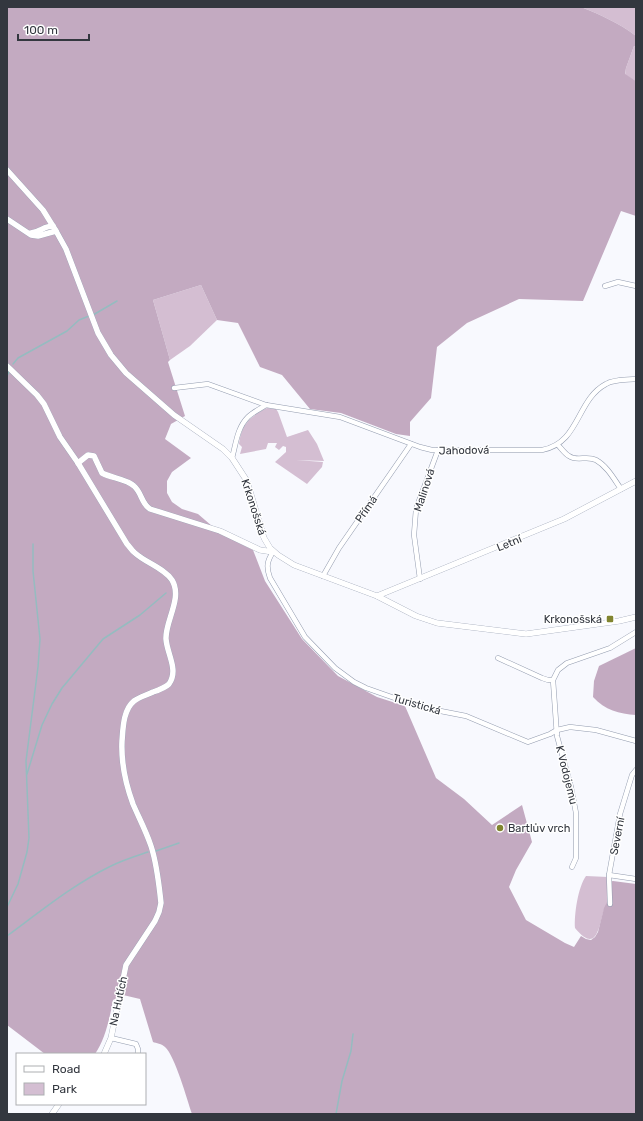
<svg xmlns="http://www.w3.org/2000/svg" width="643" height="1121" font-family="Rubik,sans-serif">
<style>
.green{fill:#d4bed2}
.forest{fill:#c3aac1}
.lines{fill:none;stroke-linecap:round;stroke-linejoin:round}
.stream{stroke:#95bcc0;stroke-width:1.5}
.minor-casing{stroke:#939caf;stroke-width:5.5}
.tertiary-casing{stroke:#939caf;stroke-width:6}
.minor{stroke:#fff;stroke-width:4.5}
.tertiary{stroke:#fff;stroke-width:5.5}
.poi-dot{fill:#818530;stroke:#fff;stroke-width:1.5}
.labels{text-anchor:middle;stroke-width:3;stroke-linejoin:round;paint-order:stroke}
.street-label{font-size:11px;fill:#33373f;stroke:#fff}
.poi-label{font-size:11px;fill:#33373f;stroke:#fff;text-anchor:end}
</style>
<rect width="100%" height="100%" fill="#f8f9fe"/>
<!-- green -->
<g class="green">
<path d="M581,7h55v29c-17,-13 -35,-21 -55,-29z"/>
<path d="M634,46l2,1v34l-11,-6 1,-7z"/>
<path d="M201,285l16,35 -27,26 -20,14 -17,-60z"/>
<path d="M267,408l9,1 2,3 9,25 21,-7 9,14 7,17 -28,-1 27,2 -1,5 -15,17 -32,-22 11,-10v-5l-3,-1 -4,4 -4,-3 2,-4h-9l-2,6 -26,5 2,-7 -3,-3c2,-19 11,-28 28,-36z"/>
<path d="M586,876l22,1c-2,8 1,16 -1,25 0,4 -3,7 -4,11 -5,19 -8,39 -28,15 -1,-13 3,-41 11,-52z"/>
</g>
<!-- forest -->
<g class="forest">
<path d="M7,7h574c20,8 38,16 55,29v11l-2,-1 -8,22 -1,6 11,7v135l-15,-5 -38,90 -64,-2 -52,24 -30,24 -6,51 -21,24v14l-14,-2 -55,-21 -31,-4 -28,-34 -22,-8 -22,-44 -21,-3 -16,-35 -48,15 17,60 -2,2 17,54 -14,8 -6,15 26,19 -19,14 -5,9v12l5,9 10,7 16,5 21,18 34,18 12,31 37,58 36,37 39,21 28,9 31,72 28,21 28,26 30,-20 10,37 -16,28 -7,17 17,33 39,23 9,4 7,-11 5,3 5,1 4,-3 3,-5 6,-24 3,-6v-20l6,-1 23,3v230h-444c-5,-15 -17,-58 -27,-67 -3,-3 -9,-4 -12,-5l-13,-43 -17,-4 -10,5c-3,17 -8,40 -18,54h-50l-38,-29z"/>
<path d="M636,648v67c-17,-1 -31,-5 -43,-18l1,-16 5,-15z"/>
</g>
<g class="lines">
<!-- stream -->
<g class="stream">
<path d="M93,315l24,-14"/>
<path d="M13,364l5,-6 49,-27 12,-11 10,-4"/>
<path d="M7,376l2,-4"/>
<path d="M27,774l15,-49 10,-21 10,-16 41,-49 37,-24 26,-22"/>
<path d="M156,851l23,-8"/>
<path d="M7,907l11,-23 9,-32 2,-14 -3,-77 12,-94 2,-28 -7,-68v-27"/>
<path d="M7,936c34,-25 67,-52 104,-70 12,-6 25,-10 37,-14"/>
<path d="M336,1114l6,-33 9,-30 2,-17"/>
</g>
<defs>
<g id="minor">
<path d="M605,286l13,-4 18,4"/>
<path d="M174,388l34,-4 58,21 74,12 80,30 12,3h110c38,-7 34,-50 64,-66 8,-5 21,-4 30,-5"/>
<path d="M558,445c3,3 7,9 11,11 8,6 18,-1 27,4 11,6 18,19 25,29"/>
<path d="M232,458c4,-14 5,-30 16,-41 5,-5 12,-8 18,-12"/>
<path d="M273,552c-6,9 -7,15 -3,26l35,59 30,31 19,14 12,6 54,19 46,9 62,26 22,-8 7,-4 13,-3 26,3 40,11"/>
<path d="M323,576l16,-28 72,-104"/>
<path d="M420,579l-6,-44 2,-26 22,-59"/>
<path d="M498,658l44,20 6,2h5"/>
<path d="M572,867l4,-9v-45l-5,-26 -14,-51 -4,-56 5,-10 9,-7 43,-15 26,-16"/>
<path d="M609,875l27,4"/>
<path d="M610,904l-1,-29 11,-61 12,-39 4,-5"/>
<path d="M111,1038l25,6 2,5v5"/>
</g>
<g id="tertiary">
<path d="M7,170l36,40 13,21 10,18 32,84 13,22 15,18 48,42 49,34 9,9 15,23 17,57 6,10 8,7 16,10 83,31 39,20 21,7 89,11 93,-13 17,-4"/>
<path d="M7,219l24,16 7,1 18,-5"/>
<path d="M31,233c9,-1 13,-7 22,-7"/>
<path d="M7,366l30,29 7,9 16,33 18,26 49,81c3,3 5,7 8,9 11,10 29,15 37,27 11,18 -7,41 -6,59 1,15 13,31 3,45 -4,4 -10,6 -16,8 -6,3 -14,5 -19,9 -11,9 -11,28 -12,40 -1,21 4,44 11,63 6,14 13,27 18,42 6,18 8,38 10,57l-2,9 -4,9 -29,44 -15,73 -7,16"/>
<path d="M78,463l10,-8 6,1 8,17c9,5 25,6 32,13 8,7 7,17 16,23l70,22 40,19 13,2"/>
<path d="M377,596l187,-77 72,-38"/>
<path d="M52,1114l7,-10"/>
</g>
</defs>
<!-- minor casing -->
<use href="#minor" class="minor-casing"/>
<!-- tertiary casing -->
<use href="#tertiary" class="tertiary-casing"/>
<!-- minor -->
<use href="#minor" class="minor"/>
<!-- tertiary -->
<use href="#tertiary" class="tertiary"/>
</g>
<!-- markers -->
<g class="poi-dot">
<rect x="606" y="615" width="8" height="8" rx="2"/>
<circle cx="500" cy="828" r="4"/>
</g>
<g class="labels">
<!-- street labels -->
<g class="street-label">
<text transform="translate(464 450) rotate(-1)" y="4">Jahodová</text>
<text transform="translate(424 490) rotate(-72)" y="4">Malinová</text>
<text transform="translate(254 507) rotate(72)" y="4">Krkonošská</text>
<text transform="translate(366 509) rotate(-55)" y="4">Přímá</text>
<text transform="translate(509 543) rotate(-22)" y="4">Letní</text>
<text transform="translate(417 704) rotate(16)" y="4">Turistická</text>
<text transform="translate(567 775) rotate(76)" y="4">K Vodojemu</text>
<text transform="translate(617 836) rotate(-79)" y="4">Severní</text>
<text transform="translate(118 1001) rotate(-78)" y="4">Na Hutích</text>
</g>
<!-- poi labels -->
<g class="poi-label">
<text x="602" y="623">Krkonošská</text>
<text x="508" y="832" text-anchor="start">Bartlův vrch</text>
</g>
</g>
<!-- border -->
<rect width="643" height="1121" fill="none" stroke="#33373f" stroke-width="16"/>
<!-- legend -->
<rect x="16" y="1053" width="130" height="52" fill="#ffffff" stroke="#adafb2"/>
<rect x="24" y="1066" width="20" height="6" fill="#ffffff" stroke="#adafb2"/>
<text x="52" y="1073" font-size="12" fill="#33373f">Road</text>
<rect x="24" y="1083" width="20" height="12" fill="#d4bed2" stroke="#adafb2"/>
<text x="52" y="1093" font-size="12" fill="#33373f">Park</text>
<!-- scale -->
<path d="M18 34v6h71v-6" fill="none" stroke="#33373f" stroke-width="2"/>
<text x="24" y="34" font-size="12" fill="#33373f" stroke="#ffffff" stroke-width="3" paint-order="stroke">100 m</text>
</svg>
